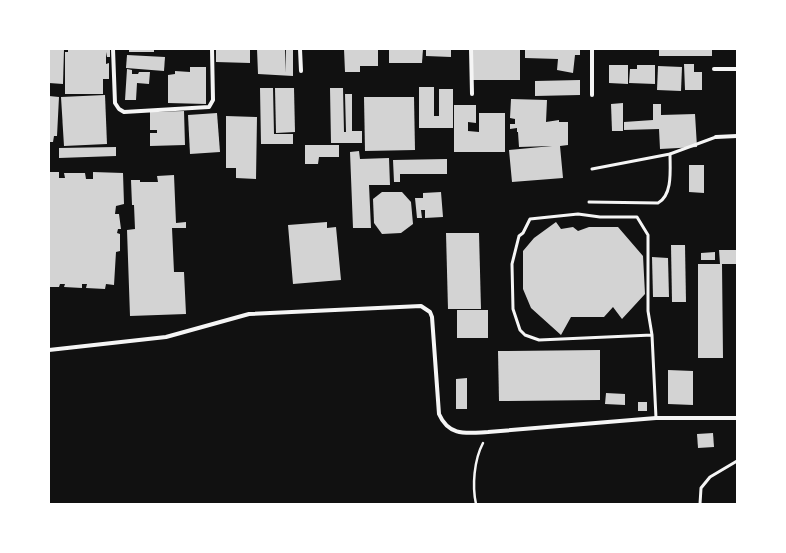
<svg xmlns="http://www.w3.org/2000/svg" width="786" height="553" font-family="Raleway,sans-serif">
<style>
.building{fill:#d3d3d3}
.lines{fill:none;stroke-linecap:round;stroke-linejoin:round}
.path{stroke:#f5f5f5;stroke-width:2.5}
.service{stroke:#f5f5f5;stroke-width:3}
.minor{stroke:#f5f5f5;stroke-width:4}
</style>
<rect width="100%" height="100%" fill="#111"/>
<!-- building -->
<g class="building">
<path d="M49,49h15l-1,35 -14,-1z"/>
<path d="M68,49h42v8h-3l-1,-5v12l3,-1v16h-6v15h-38v-42h3z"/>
<rect x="129" y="49" width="25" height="3"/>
<path d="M216,49h34v14l-34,-1z"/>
<path d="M257,49h28l1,24v-24h7v27l-35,-2z"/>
<path d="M344,49h34v17h-18v6h-15z"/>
<path d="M389,49h34l-1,14h-33z"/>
<path d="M426,49h25v8l-25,-1z"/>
<rect x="472" y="49" width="48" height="31"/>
<path d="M525,49h55v6h-5l-2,18 -16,-3 1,-11 -33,-1z"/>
<rect x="659" y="49" width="53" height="7"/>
<path d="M127,55l38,2 -1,14 -38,-3z"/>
<path d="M684,64h10v8h8v18h-17z"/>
<path d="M609,65h19v19l-19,-1z"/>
<path d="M637,65h18v19l-26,-1 1,-14h7z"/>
<path d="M658,66l24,1 -1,24 -24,-1z"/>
<path d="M190,67h16v37l-38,-1v-28l7,-1v-3l15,1z"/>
<path d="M127,69l5,1v4h6l1,-2h11l-1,12 -12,-1 -1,17h-11z"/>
<path d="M580,80v15l-45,1v-15z"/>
<path d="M419,87h15v29h5v-27h14v39h-34z"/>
<path d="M260,88h13l1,46h19v10h-32z"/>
<path d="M275,88h19l1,44 -19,1z"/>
<path d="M330,88h13l1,44h2l-1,-38h7v37h10v12h-31z"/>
<path d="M105,95l2,49 -43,2 -3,-49z"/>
<path d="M49,96l10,1 -2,39h-3l-1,6h-4z"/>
<path d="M364,97h50l1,53 -50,1z"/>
<path d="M511,99l36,1 -1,22 13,-2v2h9v23l-8,1 3,32 -51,4 -3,-32 43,-4 -33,1 -1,-15h-1v-4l-7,1v-5h5v-5l-5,-1z"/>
<path d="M623,103v28h-11l-1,-27z"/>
<path d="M653,104h8v11l34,-1 2,33 -37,2 -1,-20 -35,1v-8l29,-2z"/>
<path d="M454,105h22v18l-8,-1v9l11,1v-19h26v39h-51z"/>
<path d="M184,111l1,34 -35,1v-13h7v-3h-7v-18z"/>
<path d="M217,113l3,39 -30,2 -2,-39z"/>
<path d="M226,116l31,1 -1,62 -20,-1v-10h-10z"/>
<path d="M305,145h34v12h-20l-1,7h-13z"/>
<path d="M116,147v9l-57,2v-10z"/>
<path d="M359,151l1,8 29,-1 1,27h-21l2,43h-18l-3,-76z"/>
<path d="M447,159v15h-47v8h-6l-1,-22z"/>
<path d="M689,165h15v28l-15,-1z"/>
<path d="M49,172h10v6h6l-1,-5h21l1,6h7v-7l30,1 1,31 -8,2 -1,8h4l2,15h-3l-1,4 3,1v17l-4,1 -2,33 -8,-1 -1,5 -19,-1 1,-4h-5v4l-18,-1 1,-3h-5l-1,3h-10z"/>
<path d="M174,175l2,48 10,-1v6h-14l2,44h10l2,42 -56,2 -3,-86 8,-1 -1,-24h-2l-1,-25h9v2h18l-1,-6z"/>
<path d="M382,192h20l9,10 2,22 -12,9 -19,1 -8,-11 -1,-24z"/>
<path d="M441,192l2,25 -18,1v-8h-4l1,8h-5l-2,-20h8v-5z"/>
<path d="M327,222v6l9,-1 5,53 -48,4 -5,-59z"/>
<path d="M556,222l5,7 12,-2 5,4 11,-4h29l25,29 2,38 -23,25 -9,-12 -9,10h-33l-10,18 -30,-27 -8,-19v-38l11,-13z"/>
<path d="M446,233h33l2,76h-33z"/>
<path d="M671,245h14l1,57h-14z"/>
<path d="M719,250h18v14h-15l1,94h-25v-94h22z"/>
<path d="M715,252v8h-14v-7z"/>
<path d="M652,257l16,1 1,39h-16z"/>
<rect x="457" y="310" width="31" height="28"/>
<path d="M600,350v50l-101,1 -1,-50z"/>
<path d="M668,370l25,1v34l-25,-1z"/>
<path d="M467,378v31h-11v-30z"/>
<path d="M606,393l19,1v11l-20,-1z"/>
<rect x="638" y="402" width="9" height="9"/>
<path d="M713,433l1,14 -16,1 -1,-14z"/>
</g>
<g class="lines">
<!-- path -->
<path class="path" d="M476,504c-4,-18 -2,-44 7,-61"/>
<!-- service -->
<g class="service">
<path d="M592,169l78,-15 46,-17"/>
<path d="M589,202l69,1c15,-8 12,-34 12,-49"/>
<path d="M652,335l-4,-24v-76l-11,-18h-37l-22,-3 -48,5 -7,14 -4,3 -7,28 1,45 7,21 5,5 14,5 113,-5 4,83"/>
<path d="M700,504l1,-16 9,-11 27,-16"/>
</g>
<!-- minor -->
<g class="minor">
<path d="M113,49l2,54 4,6 5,3 85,-5 4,-7 -1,-51"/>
<path d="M300,49l1,22"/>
<path d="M471,49l1,45"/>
<path d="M592,49v46"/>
<path d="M714,69h23"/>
<path d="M716,137l21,-1"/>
<path d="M49,350l117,-13 83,-23 172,-8 9,6 2,5 7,97c10,23 28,19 49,18l168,-14h81"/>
</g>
</g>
<!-- border -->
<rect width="786" height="553" fill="none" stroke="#ffffff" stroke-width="100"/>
</svg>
